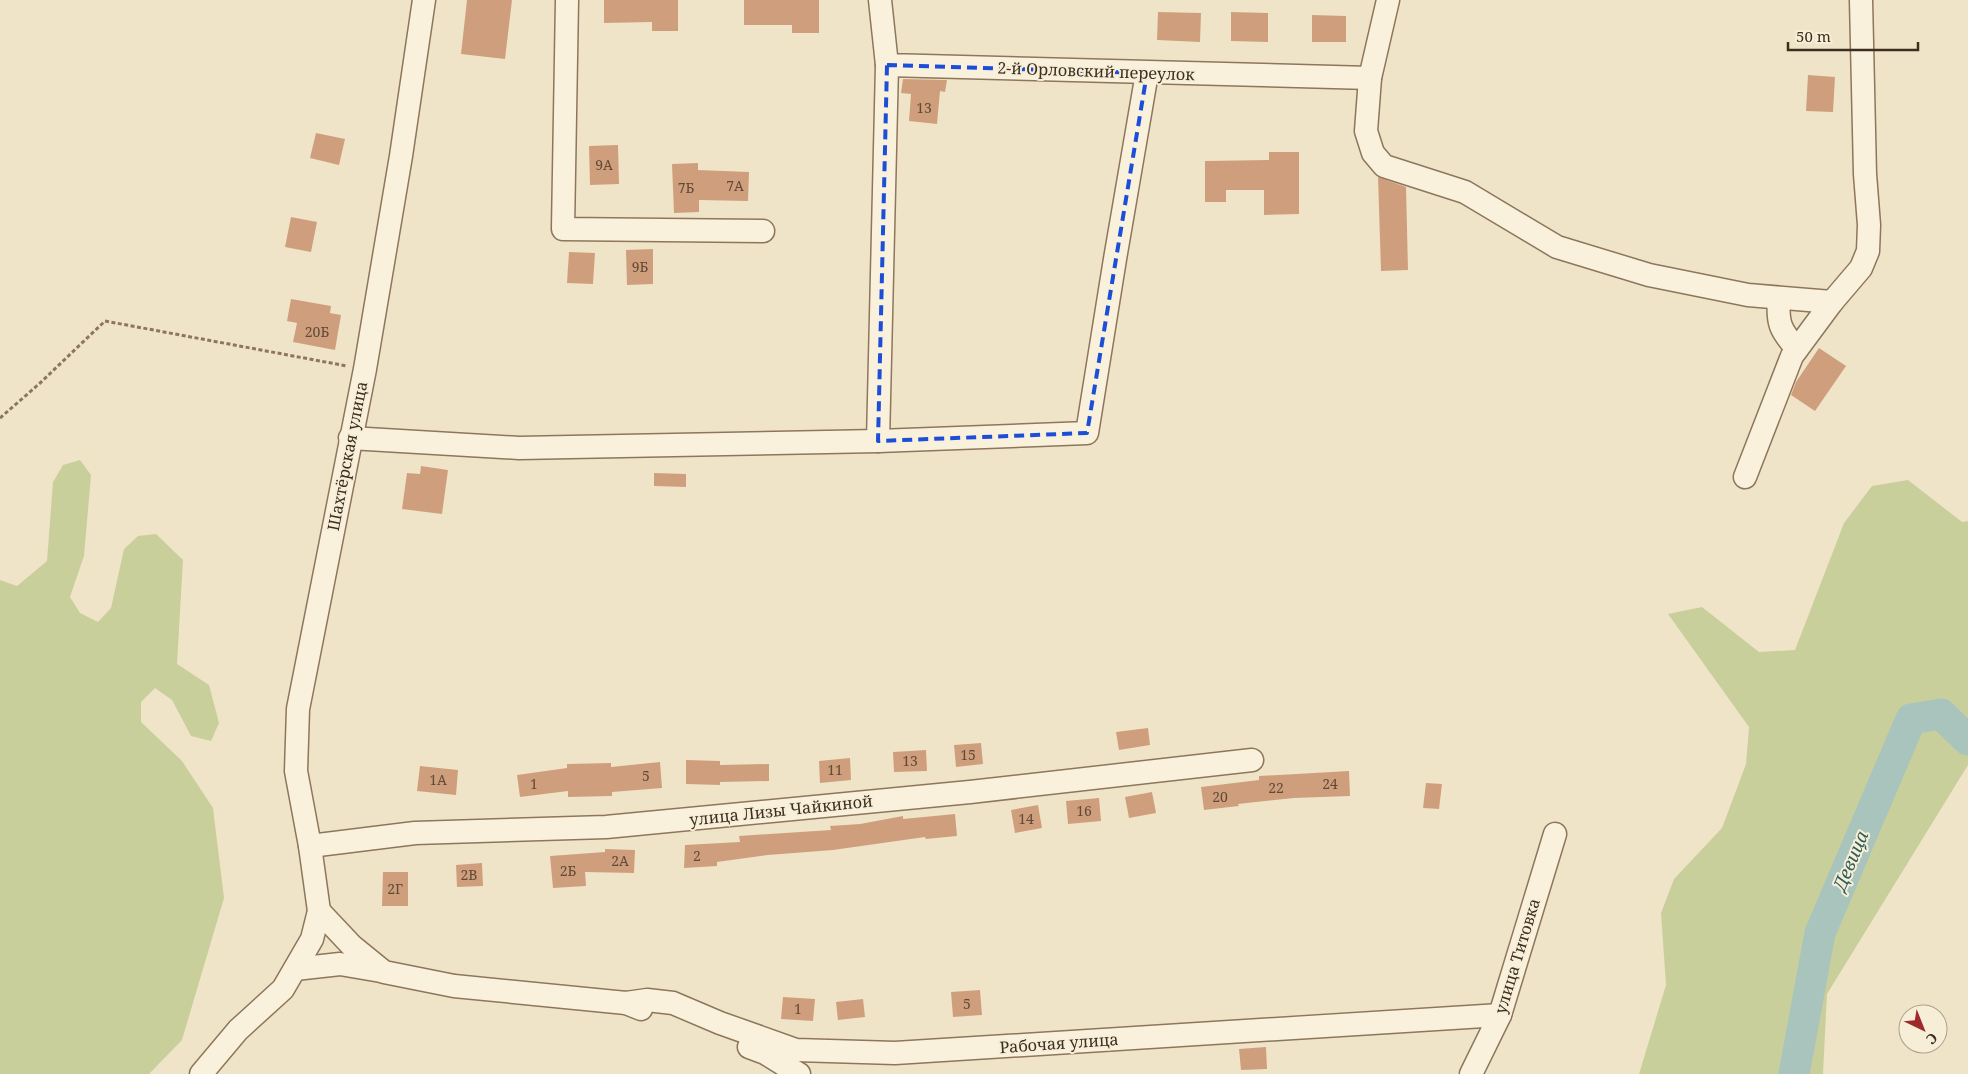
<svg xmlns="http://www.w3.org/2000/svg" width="1968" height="1074" font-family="'Noto Serif',serif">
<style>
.green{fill:#c9cf9b}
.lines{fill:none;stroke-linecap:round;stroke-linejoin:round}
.river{stroke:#a9c4bc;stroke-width:31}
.building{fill:#cf9f7d}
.minor-casing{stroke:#8d765c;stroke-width:25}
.path{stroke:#8d765c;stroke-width:3;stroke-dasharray:4 2.5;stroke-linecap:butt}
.minor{stroke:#faf1dc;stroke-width:22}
.marked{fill:none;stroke:#1d4ed8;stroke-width:4;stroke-dasharray:10 6;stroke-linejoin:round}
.labels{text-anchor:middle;stroke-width:4;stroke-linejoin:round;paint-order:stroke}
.number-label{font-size:14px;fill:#624a37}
.street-label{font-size:16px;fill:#3d2e20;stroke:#f7eed8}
.water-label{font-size:18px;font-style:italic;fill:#2f5d5a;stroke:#f7eed8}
</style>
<rect width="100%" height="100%" fill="#f0e4c8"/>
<!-- green -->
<g class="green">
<path d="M80,460l11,15 -7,81 -14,41 10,16 18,9 13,-14 13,-59 14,-13 18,-2 27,26 -6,104 32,21 10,38 -8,18 -20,-5 -19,-36 -17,-12 -14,14v20l41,39 31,47 11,90 -42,142 -33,34h-149v-494l17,6 30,-25 6,-79 10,-17z"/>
<path d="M1908,480l54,42 6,-1v244l-141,229 -4,80h-184l27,-89 -5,-72 13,-34 48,-51 24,-64 3,-37 -81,-113 34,-7 57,45 36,-2 49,-127 28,-37z"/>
</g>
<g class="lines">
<!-- river -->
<path class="river" d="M1794,1074l26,-141 91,-214 30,-5 27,26"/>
</g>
<!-- building -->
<g class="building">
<path d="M467,0h45l-7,59 -44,-5z"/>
<path d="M604,0h74v31h-26v-9l-48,1z"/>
<path d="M744,0h75v33h-27v-8h-48z"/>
<path d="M1158,12l43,1 -1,29 -43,-2z"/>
<path d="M1231,12l37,1v29l-37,-1z"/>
<path d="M1312,15l34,1v26h-34z"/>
<path d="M1808,75l27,2 -2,35 -27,-1z"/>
<path d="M903,79l44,1 -2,12 -5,-1 -3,33 -28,-3 2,-27 -10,-1z"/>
<path d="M316,133l29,6 -6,26 -29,-7z"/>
<path d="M618,145l1,39 -29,1 -1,-39z"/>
<path d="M1269,152h30v62l-35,1v-25h-38v12h-21v-41l64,-1z"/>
<path d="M698,163v7l51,2 -1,29 -49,-1v12l-25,1 -2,-49z"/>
<path d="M1378,177l28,10 2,83 -27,1z"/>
<path d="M291,217l26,5 -6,30 -26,-5z"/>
<path d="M653,249v35l-26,1 -1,-35z"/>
<path d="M569,252l26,1 -2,31 -26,-1z"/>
<path d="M291,299l40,7 -1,7 11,2 -6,35 -42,-8 4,-19 -10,-2z"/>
<path d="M1819,348l27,18 -31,45 -24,-16 5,-13z"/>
<path d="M421,466l27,4 -6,44 -40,-5 5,-36 13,1z"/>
<path d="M654,473l32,1v13l-32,-1z"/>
<path d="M1148,728l2,17 -31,5 -3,-18z"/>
<path d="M981,743l2,21 -27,3 -2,-22z"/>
<path d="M926,750l1,21 -33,1 -1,-20z"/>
<path d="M850,758l1,22 -31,3 -1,-22z"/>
<path d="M686,760l34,1v4l49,-1v17l-49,1v3l-34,-1z"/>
<path d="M660,762l2,26 -50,4v4l-44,1v-6l-48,6 -3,-22 50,-7v-4l44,-1v4z"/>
<path d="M420,766l38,4 -2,25 -39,-4z"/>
<path d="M1349,771l1,25 -56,2 -56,6 1,2 -35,4 -3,-23 58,-7v-4z"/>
<path d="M1426,783l16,1 -3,25 -16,-1z"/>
<path d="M1152,792l4,21 -27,5 -4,-21z"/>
<path d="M1099,798l2,23 -33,3 -2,-23z"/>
<path d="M1038,805l4,23 -27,5 -4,-23z"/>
<path d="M955,814l2,22 -31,3 -1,-2 -92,13 -65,5 -51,7v4l-33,2 1,-23 55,-3 -1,-6 92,-6 -1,-4 30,-2 43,-8v3z"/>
<path d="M605,849l30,1 -1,23 -49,-1 1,14 -33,2 -3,-32 55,-4z"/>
<path d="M482,863l1,23 -26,1 -1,-22z"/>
<path d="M383,872h25v34h-26z"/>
<path d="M980,990l2,25 -29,2 -2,-25z"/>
<path d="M783,997l32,2 -2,22 -32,-2z"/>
<path d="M863,999l2,18 -27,3 -2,-18z"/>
<path d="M1266,1047l1,22 -26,1 -2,-21z"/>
</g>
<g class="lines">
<defs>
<g id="minor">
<path d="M567,0l-4,229 200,2"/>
<path d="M880,0l7,65 483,13"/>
<path d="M1388,0l-18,78 -4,53 7,22 11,13 81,26 92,55 92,28 99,20 84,7"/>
<path d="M1779,298c-2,25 1,32 18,51"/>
<path d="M350,438l169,10 359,-7 209,-8 28,-174 32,-186"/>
<path d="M878,441l9,-376"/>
<path d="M1745,477l47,-121 40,-54 29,-34 7,-17 1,-26 -4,-51 -4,-174"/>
<path d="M310,846l105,-13 191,-6 364,-35 282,-32"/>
<path d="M319,911l33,35 32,26 70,14 172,17 15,6"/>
<path d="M295,969l45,-5 41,7"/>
<path d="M626,1003l21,-3 26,3 47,20 76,27 99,3 605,-38"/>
<path d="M749,1047l16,6 34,21"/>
<path d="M201,1074l37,-44 45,-41 29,-50 7,-28 -9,-65 -14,-75 2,-62 67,-340 36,-213 23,-156"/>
<path d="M1471,1074l29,-59 55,-181"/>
</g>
</defs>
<!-- minor casing -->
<use href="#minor" class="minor-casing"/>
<!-- path -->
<path class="path" d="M0,418l39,-34 66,-63 242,45"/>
<!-- minor -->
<use href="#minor" class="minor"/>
</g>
<!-- marked area -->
<path class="marked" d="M887,65l260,8 -60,360 -209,8z"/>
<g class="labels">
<!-- number labels -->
<g class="number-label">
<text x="924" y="113">13</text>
<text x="604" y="170">9А</text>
<text x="735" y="191">7А</text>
<text x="686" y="193">7Б</text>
<text x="640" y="272">9Б</text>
<text x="317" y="337">20Б</text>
<text x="968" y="760">15</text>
<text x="910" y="766">13</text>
<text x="835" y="775">11</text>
<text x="646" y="781">5</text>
<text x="438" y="785">1А</text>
<text x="534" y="789">1</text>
<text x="1330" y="789">24</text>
<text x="1276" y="793">22</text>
<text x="1220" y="802">20</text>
<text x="1084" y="816">16</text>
<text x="1026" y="824">14</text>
<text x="697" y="861">2</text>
<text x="620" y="866">2А</text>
<text x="568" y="876">2Б</text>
<text x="469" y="880">2В</text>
<text x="395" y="894">2Г</text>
<text x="967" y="1009">5</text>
<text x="798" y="1014">1</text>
</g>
<!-- street labels -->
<g class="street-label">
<text transform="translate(1096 71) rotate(2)" y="6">2-й Орловский переулок</text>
<text transform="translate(347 456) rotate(-79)" y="6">Шахтёрская улица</text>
<text transform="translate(781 810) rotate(-6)" y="6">улица Лизы Чайкиной</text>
<text transform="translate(1517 956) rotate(-73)" y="6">улица Титовка</text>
<text transform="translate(1059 1043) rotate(-4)" y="6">Рабочая улица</text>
</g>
<!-- water labels -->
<g class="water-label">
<text transform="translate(1851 861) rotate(-67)" y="6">Девица</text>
</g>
</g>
<!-- north arrow -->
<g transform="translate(1923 1029) rotate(137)"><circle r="24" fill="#f7eed8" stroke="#ada18e"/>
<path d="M0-4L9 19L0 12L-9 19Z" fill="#9e2a2b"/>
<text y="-8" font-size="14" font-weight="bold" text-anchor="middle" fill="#3d2e20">С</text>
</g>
<!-- scale -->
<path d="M1788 42v8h130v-8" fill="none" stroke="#3d2e20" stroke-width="2.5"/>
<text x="1796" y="42" font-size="15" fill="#3d2e20" stroke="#f7eed8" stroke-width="4" paint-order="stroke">50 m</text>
</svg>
